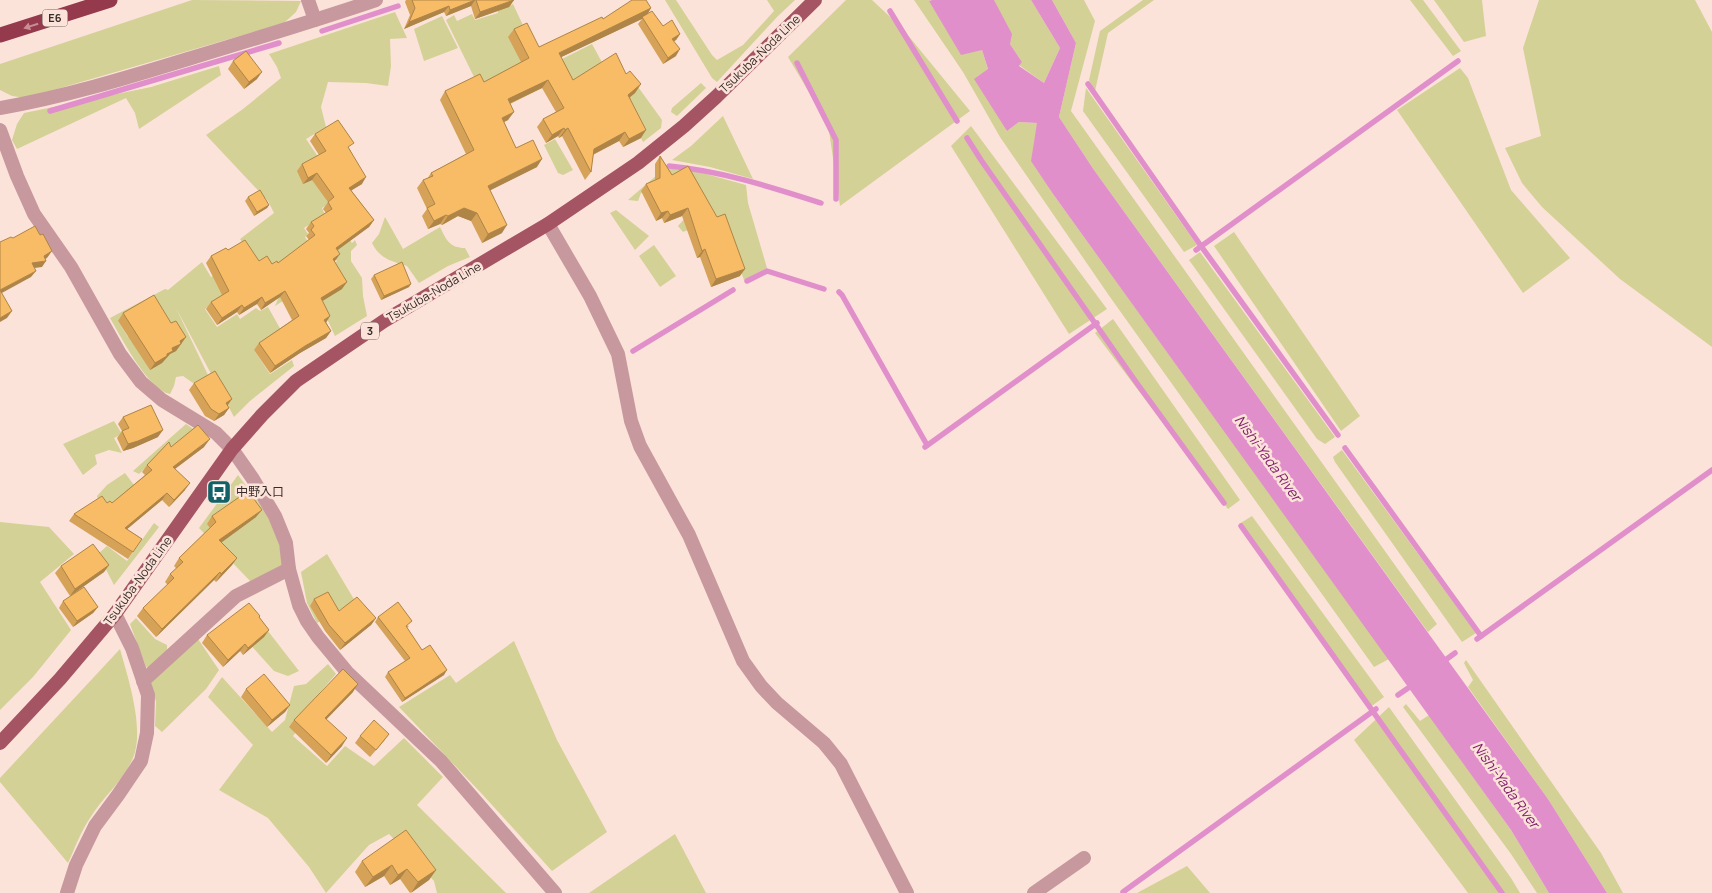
<svg xmlns="http://www.w3.org/2000/svg" width="1712" height="893" font-family="Manrope,'Noto Sans JP',sans-serif">
<style>
.green{fill:#d3d196;fill-rule:evenodd}
.water{fill:#e18fcb}
.lines{fill:none;stroke-linecap:round;stroke-linejoin:round}
.stream{stroke:#e18fcb;stroke-width:5.5}
.minor{stroke:#c7999f;stroke-width:14}
.primary{stroke:#a45462;stroke-width:14}
.motorway{stroke:#95394d;stroke-width:15}
.wall{fill:#d5a258}
.shaded-wall{fill:#ae8447}
.building{fill:#f8bc66;stroke:#ae8447}
.oneway{fill:#c88e94}
.labels{text-anchor:middle;stroke-width:5;stroke-linejoin:round;paint-order:stroke}
.shield{fill:#fce3da;stroke:#73635d;stroke-width:1}
.shield-label{font-size:11px;font-weight:bold;fill:#382c28}
.street-label{font-size:12px;fill:#382c28;stroke:#fce3da}
.poi-label{font-size:12px;fill:#382c28;stroke:#fce3da;text-anchor:start}
.water-label{font-size:14px;font-style:italic;fill:#7c1c69;stroke:#fce3da}
</style>
<rect width="100%" height="100%" fill="#fce3da"/>
<!-- green -->
<g class="green">
<path d="M192,0l109,1 -5,11 -12,11 -258,75 -14,-2 -12,-6v-26z"/>
<path d="M665,0h11l36,55 5,5 26,-15 31,-34 -7,-11h28l-18,17 -60,65 -5,-4z"/>
<path d="M846,0h26l30,28 68,83 -130,95 -12,-82 -40,-67z"/>
<path d="M914,0h18l-3,1 53,49 25,81 12,-9 19,1 -6,38 21,33 336,465 -15,8 -264,-370 -110,-160 -37,-65z"/>
<path d="M994,0h37l29,48 -16,35 -25,-18 3,-3 -12,-18z"/>
<path d="M1052,0h32l11,21 -24,90 366,513 -9,8 -334,-462 -35,-53 17,-74z"/>
<path d="M1143,0h11l-46,33 -13,58 -6,-11 11,-49z"/>
<path d="M1410,0h13l38,51 -8,5z"/>
<path d="M1434,0h48l4,36 -22,6z"/>
<path d="M1539,0h156l17,32v315l-92,-68 -78,-72 -20,-24 -17,-35 36,-12 -18,-88z"/>
<path d="M513,4l23,49 -38,32 -22,-4 -30,-61 8,-5 3,6 15,-7 3,6 23,-7 -1,-3z"/>
<path d="M395,12l12,26 -17,1 1,27 -3,20 -22,-3 -38,-1 -7,25 5,20 -20,12 27,40 12,14 -23,15 3,7 -21,13 4,6 -3,3 4,6 11,30 17,-12 -7,-9 19,-13 3,4 3,-3 2,5 -6,6v10l11,17 1,18 4,20 -32,20 -25,-54 -27,19 -8,5 3,-7 -3,-6 -49,3 -21,13 12,18 20,-13 3,5 16,-11 4,3 8,-4 14,25 -28,18 16,24 22,-14 2,6 -44,35 -16,16 -58,-109 32,67 -15,8 -10,-7 -7,1 -2,9 -4,8c-22,-4 -49,-57 -60,-76l55,-29 3,1 34,-28 9,15 39,-22 -10,-16 34,-26 -6,-12 -62,-66 37,-26 38,-31 -4,-11 -8,-13zM118,321l33,2 -23,14z"/>
<path d="M442,16l16,32 -34,13 -10,-32z"/>
<path d="M592,44l12,22 -35,18 -11,-23z"/>
<path d="M219,66l2,9 -82,54 -4,-16 -9,-15 -109,51 -5,-9 5,-16 7,-11 127,-26z"/>
<path d="M1460,68l8,10 43,112 59,68 -47,35 -126,-183z"/>
<path d="M628,73l34,47 -1,8 -18,14 -26,-54z"/>
<path d="M701,83l5,5 -29,28 -6,-4 1,-4z"/>
<path d="M1086,88l111,157 -13,7 -101,-141z"/>
<path d="M723,116l30,63 -43,-12 -38,-7 19,-14z"/>
<path d="M971,126l136,183 -38,25 -118,-188z"/>
<path d="M555,139l18,31 -10,5 -5,-2 -14,-28z"/>
<path d="M665,168l34,4 47,13 2,18 19,65 -23,12 -22,-62 -9,2 -30,12 -5,-6 8,-9 2,-44 -47,20 -3,8 -10,-1z"/>
<path d="M616,210l33,26 -14,14 -25,-37z"/>
<path d="M385,217l18,32 37,-22c6,12 9,21 25,21l5,9 -22,9 -29,17 -12,-17c-16,-5 -27,-7 -35,-23l7,-9z"/>
<path d="M1234,232l126,184 -19,15 -127,-185z"/>
<path d="M654,245l22,31 -16,11 -21,-31z"/>
<path d="M1200,252l135,185 -10,7 -8,-5 -128,-179z"/>
<path d="M1113,319l127,181 -12,9 -133,-176z"/>
<path d="M114,421l8,13 -8,4 8,15 -13,-3 -14,5 2,9 -14,11 -20,-31z"/>
<path d="M186,424l9,6 -41,29 -15,15 -6,-3z"/>
<path d="M1342,450l134,183 -14,9 -127,-180 -2,-5z"/>
<path d="M125,473l9,12 -27,22 -7,1 -3,-12 10,-11z"/>
<path d="M238,475l30,40 10,24 6,28 -30,18 -55,-57z"/>
<path d="M1252,516l132,181 -15,11 -130,-184z"/>
<path d="M0,522l49,5 25,27 -34,28 31,48 -38,47 -33,33z"/>
<path d="M154,523l5,4 -45,58 -16,-31 9,-8 20,15z"/>
<path d="M327,554l28,47 -38,22 -10,-20 -6,-31z"/>
<path d="M136,618l19,21 12,6v8l-16,15 -5,-1 -16,-43z"/>
<path d="M261,622l38,49 -11,5 -14,-5 -26,-29z"/>
<path d="M198,639l21,31 -13,19 -44,43 -7,-6 1,-24 -5,-19z"/>
<path d="M514,641l43,99 50,92 -55,39 -70,-77 -83,-87 51,-32 6,8z"/>
<path d="M120,649c8,29 25,80 13,109 -10,23 -30,39 -43,60 -9,13 -15,30 -22,45l-68,-81v-4z"/>
<path d="M1466,660l135,193 22,40h-16l-59,-94 -80,-112 5,-7 -9,-17z"/>
<path d="M328,664l8,10 -30,34 4,7 -17,21 34,30 18,-20 29,20 30,-28 39,39 -26,28 89,88h-69l-3,-12 -45,-47 -20,11 -43,48 -17,-26 -41,-49 -49,-28 34,-45 -45,-48 14,-20 50,55 13,-12 9,-34 12,-2z"/>
<path d="M1406,704l14,17 9,-6 82,115 38,63h-12l-26,-39 -108,-147z"/>
<path d="M1389,707l122,171 9,15h-52l-114,-153z"/>
<path d="M675,834l31,59h-117z"/>
<path d="M1187,866l23,27h-73z"/>
</g>
<!-- water -->
<path class="water" d="M932,0h62l18,34 -2,10 12,18 -3,4 25,17 16,-35 -29,-48h21l24,43 -17,74 35,53 454,629 59,94h-58l-38,-63 -458,-636 -22,-33 6,-38 -18,-1 -12,9 -33,-52 14,-10 -6,-19 -21,5 -32,-54z"/>
<g class="lines">
<!-- stream -->
<g class="stream">
<path d="M890,11l67,110"/>
<path d="M322,31l76,-25"/>
<path d="M797,63l39,77v59"/>
<path d="M1088,84l113,162 137,189"/>
<path d="M50,111l229,-68"/>
<path d="M967,138l14,22 155,222 88,121"/>
<path d="M669,166c53,5 102,21 152,37"/>
<path d="M1196,250l262,-189"/>
<path d="M747,281l20,-10 57,18"/>
<path d="M839,292l3,3 85,150"/>
<path d="M633,351l100,-61"/>
<path d="M925,447l172,-124"/>
<path d="M1345,448l136,188"/>
<path d="M1241,526l261,367"/>
<path d="M1477,639l235,-169"/>
<path d="M1444,661l11,-8"/>
<path d="M1398,695l16,-11"/>
<path d="M1124,893l-1,-1 253,-183"/>
</g>
<!-- minor -->
<g class="minor">
<path d="M308,0l7,20"/>
<path d="M0,108c64,-11 126,-30 188,-49 63,-19 126,-38 188,-59"/>
<path d="M0,130l17,46 17,38 37,53 49,87 21,28 21,18 54,33 16,16 21,30 22,37 11,27 3,26 10,36 8,16 11,16 29,35 94,89 114,132"/>
<path d="M548,224l42,72 28,58 13,67 9,25 49,89 54,126 18,25 16,17 47,40 17,21 66,129"/>
<path d="M143,681l93,-85 53,-27"/>
<path d="M67,893l9,-28 19,-39 23,-31 23,-34 6,-28 1,-38 -16,-47 -17,-34"/>
<path d="M1034,893l50,-35"/>
</g>
<!-- primary -->
<path class="primary" d="M0,743l60,-64 55,-65 117,-165 30,-34 34,-34 88,-60 164,-97 90,-61 46,-37 32,-29 99,-97"/>
<!-- motorway -->
<path class="motorway" d="M0,35l110,-35"/>
</g>
<!-- wall -->
<g class="wall">
<path d="M406,0h108l-5,7 -34,12 -4,-13 -25,10 -2,-4 -40,17 6,-14 -5,-13z"/>
<path d="M651,8l-4,6 16,12 17,8 -4,6 -2,1 2,15 -13,8 -25,-40 4,-5 -81,38 12,23 53,-6 15,10 -6,9 -5,4 11,41 -18,9 -4,-6 -26,14 -2,17 -6,8 -23,-44 -3,2 -1,-2 -12,7 -9,-16 6,-8 13,-7 -14,-24 -32,16 -2,16 -4,2 12,26 21,19 -47,23 12,43 -20,10 -11,-22 -13,-5 -16,9 -2,-1 -12,5 -6,-13 5,-7 -10,-21 6,-8 4,-1 4,-6 35,-19 -26,-54 5,-9 39,-9 37,-20 -13,-25 6,-8 25,18 64,-28z"/>
<path d="M233,61l24,18 -13,10 -16,-20z"/>
<path d="M315,134l35,15 12,35 -11,6 23,30 -5,7 -32,23 -2,11 -1,1 8,27 -20,12 4,21 5,9 -5,7 -26,15 -30,20 -16,-23 5,-7 33,-23 -12,-23 -19,13 -4,-6 -18,11 -2,-3 -20,13 -11,-16 5,-7 11,-7 -16,-32 5,-7 17,-6 31,11 13,3 6,-1 31,-23 -3,-4 3,-3 -3,-4 5,-7 15,-9 -3,-4 5,-7 -16,-22 -9,4 -6,-13 5,-7 17,-9 -9,-14z"/>
<path d="M660,156l12,19 68,101 -29,11 -11,-30 -3,1 -15,-42 -18,7 -2,-5 -6,3 -15,-30 5,-7 9,-4v-16z"/>
<path d="M248,197l21,8 -2,3 -13,8 -9,-15z"/>
<path d="M374,275l35,12 -28,13 -10,-21z"/>
<path d="M123,313l48,10 15,14 -10,14 -6,3 -8,9 -12,7 -32,-49z"/>
<path d="M194,383l38,16 -5,7 2,2 -5,7 -10,6 -9,-5 -16,-26z"/>
<path d="M123,417l35,20 -25,11 -10,3 -6,-13 5,-7 -4,-7z"/>
<path d="M171,447h33l-29,22 10,21 -16,17 -7,-7 -35,29 15,10 -14,20 -59,-38 5,-7 38,-11 33,-28 -3,-3 5,-7z"/>
<path d="M212,516l44,1 -35,25 16,16 -5,7 -16,17 -2,-2 -58,57 -19,-21 6,-8 25,-23 -3,-3 5,-8 7,-5 -3,-3 5,-8 31,-30 -3,-4z"/>
<path d="M109,565l-5,7 -34,24 -15,-23 6,-7z"/>
<path d="M314,599l25,12 37,7 -5,7 -31,25 -15,-19 -15,-25z"/>
<path d="M63,601l35,6 -5,6 -20,14 -14,-19z"/>
<path d="M260,616v2l9,12 -5,7 -21,18 -3,-4 -17,16 -21,-24 5,-8z"/>
<path d="M378,617l31,9 -2,2 15,22 22,25 -42,27 -17,-25 3,-5 17,-11 -30,-39z"/>
<path d="M246,689l44,16 -5,7 -18,15 -26,-30z"/>
<path d="M353,692l-27,27 16,27 -16,17 -37,-36 5,-7z"/>
<path d="M389,734l-5,7 -14,16 -15,-14 5,-7z"/>
<path d="M362,861l74,9 -7,10 -19,13 -10,-14 -10,6 -6,-9 -19,11 -10,-15z"/>
</g>
<!-- shaded-wall -->
<g class="shaded-wall">
<path d="M475,0l-4,6 -25,10 4,-6z"/>
<path d="M514,0l-5,7 -34,12 5,-7z"/>
<path d="M449,6l-5,6 -40,17 5,-7z"/>
<path d="M651,8l-5,9 -93,44 6,-8z"/>
<path d="M680,34l-4,6 -8,5 4,-6z"/>
<path d="M680,49l-4,7 -13,8 5,-6z"/>
<path d="M262,72l-5,7 -13,10 5,-7z"/>
<path d="M548,80l-6,8 -40,19 6,-8z"/>
<path d="M641,84l-6,9 -12,10 5,-8z"/>
<path d="M514,112l-6,8 -12,6 6,-8z"/>
<path d="M564,128l-6,8 -12,7 6,-8z"/>
<path d="M568,128l-6,8 -3,2 6,-8z"/>
<path d="M646,130l-5,8 -18,9 6,-8z"/>
<path d="M625,132l-6,9 -31,16 6,-8z"/>
<path d="M542,159l-5,8 -54,27 5,-8z"/>
<path d="M317,173l-5,7 -9,4 5,-6z"/>
<path d="M366,177l-4,7 -18,11 5,-7z"/>
<path d="M269,205l-2,3 -13,8 3,-4z"/>
<path d="M464,208l13,5 -6,8 -13,-5 -16,9 6,-9z"/>
<path d="M688,208l-6,8 -18,7 6,-8z"/>
<path d="M668,211l-6,7 -6,3 5,-8z"/>
<path d="M446,215l-6,9 -12,5 6,-8z"/>
<path d="M374,220l-5,7 -38,28 5,-7z"/>
<path d="M507,225l-5,8 -20,10 6,-9z"/>
<path d="M705,249l-5,8 -3,1 5,-7z"/>
<path d="M52,251l-5,7 -7,4 6,-1 -4,6 -15,2 5,-6z"/>
<path d="M340,254l-5,7 -7,5 5,-7z"/>
<path d="M745,269l-5,7 -29,11 5,-8z"/>
<path d="M36,271l-5,6 -31,17v-4z"/>
<path d="M347,282l-5,7 -26,16 5,-7z"/>
<path d="M411,284l-2,3 -28,13 3,-4z"/>
<path d="M285,291l-5,6 -19,13 4,-7z"/>
<path d="M262,297l-5,7 -18,11 5,-7z"/>
<path d="M242,305l-5,7 -20,13 5,-7z"/>
<path d="M12,311l-5,7 -7,4v-4z"/>
<path d="M330,316l-4,7 -2,-3z"/>
<path d="M331,331l-5,7 -26,15 -30,20 5,-7 30,-20z"/>
<path d="M186,337l-10,14 -6,3 -8,9 -12,7 5,-7 25,-22z"/>
<path d="M232,399l-5,7 -1,-3z"/>
<path d="M229,408l-5,7 -10,6 5,-7z"/>
<path d="M163,430l-5,7 -25,11 -10,3 5,-7z"/>
<path d="M210,439l-6,8 -36,27 5,-7z"/>
<path d="M190,483l-5,7 -16,17 5,-7z"/>
<path d="M167,493l-5,7 -42,35 5,-7z"/>
<path d="M262,510l-6,7 -42,31 5,-8z"/>
<path d="M237,558l-5,7 -16,17 5,-8z"/>
<path d="M109,565l-5,7 -34,24 5,-7z"/>
<path d="M220,572l-6,8 -58,57 6,-8z"/>
<path d="M98,607l-5,6 -20,14 4,-6z"/>
<path d="M376,618l-5,7 -31,25 5,-7z"/>
<path d="M269,630l-5,7 -21,18 5,-7z"/>
<path d="M245,644l-5,7 -17,16 5,-7z"/>
<path d="M447,670l-3,5 -42,27 3,-4z"/>
<path d="M358,684l-5,8 -33,34 5,-8z"/>
<path d="M290,705l-5,7 -18,15 5,-7z"/>
<path d="M347,738l-5,8 -16,17 5,-8z"/>
<path d="M392,865l-8,11 -19,11 8,-10z"/>
<path d="M407,869l-7,10 -10,6 8,-10z"/>
<path d="M436,870l-7,10 -18,13 7,-11z"/>
</g>
<!-- building -->
<g class="building">
<path d="M412,0h63l-25,10 -1,-4 -40,16 6,-14z"/>
<path d="M476,0h38l-34,12z"/>
<path d="M632,0h14l5,8 -92,45 14,27 43,-27 10,21 4,-3 11,13 -13,11 18,35 -17,9 -4,-7 -31,17 -3,23 -23,-44 -3,2 -1,-2 -12,7 -9,-16 21,-11 -16,-28 -40,19 6,13 -12,6 14,30 17,-8 9,19 -54,27 19,39 -19,9 -11,-21 -13,-5 -16,8 -2,-1 -12,6 -7,-13 8,-4 -12,-24 10,-4 -2,-3 43,-23 -29,-59 35,-17 4,8 45,-24 -15,-29 13,-6 12,24 63,-30 1,2z"/>
<path d="M652,11l11,15 9,-6 8,14 -8,5 8,10 -12,9 -26,-41z"/>
<path d="M246,51l16,21 -13,10 -16,-21z"/>
<path d="M338,120l16,23 -6,4 18,30 -17,11 25,32 -38,28 4,6 -7,5 14,23 -26,16 9,18 -6,4 7,11 -26,15 -30,20 -16,-23 40,-27 -14,-25 -20,12 -3,-6 -18,11 -2,-3 -20,13 -11,-16 18,-11 -18,-35 15,-8 2,2 17,-10 14,21 8,-5 5,8 5,-3 1,2 37,-28 -4,-5 3,-4 -3,-4 21,-13 -4,-7 6,-5 -17,-24 -9,5 -6,-14 24,-13 -11,-17z"/>
<path d="M660,156l12,19 16,-9 29,51 8,-3 20,55 -29,10 -11,-30 -3,2 -14,-43 -18,7 -2,-4 -7,2 -15,-29 14,-6z"/>
<path d="M260,190l9,15 -12,7 -9,-15z"/>
<path d="M35,226l5,9 3,-1 9,17 -8,5 2,5 -14,2 4,8 -36,19 12,21 -12,7v-76l11,-5 2,1z"/>
<path d="M402,262l9,22 -27,12 -10,-21z"/>
<path d="M154,295l17,28 5,-2 10,16 -6,4 1,3 -9,4 1,3 -6,3v2l-12,7 -32,-50z"/>
<path d="M215,371l17,28 -6,4 3,5 -10,6 -8,-5 -17,-26z"/>
<path d="M151,405l12,25 -25,11 -10,3 -6,-13 7,-3 -6,-11z"/>
<path d="M198,425l12,14 -37,28 17,16 -16,17 -7,-7 -42,35 17,11 -9,13 -59,-38 28,-18 5,7 3,-2 2,2 40,-33 -5,-5 22,-23 2,5z"/>
<path d="M248,491l14,19 -43,30 18,18 -16,16 -1,-2 -58,57 -19,-21 31,-30 -4,-4 13,-12 -4,-4 37,-36 -4,-6z"/>
<path d="M93,544l16,21 -34,24 -14,-23z"/>
<path d="M84,587l14,20 -21,14 -14,-20z"/>
<path d="M328,592l11,19 18,-14 19,21 -31,25 -16,-18 -15,-26z"/>
<path d="M398,602l14,19 -6,5 16,24 8,-5 17,25 -42,28 -17,-26 22,-14 -32,-41z"/>
<path d="M249,603l11,13 -1,1 10,13 -21,18 -3,-4 -17,16 -21,-25z"/>
<path d="M343,669l15,15 -33,34 22,20 -16,17 -37,-35z"/>
<path d="M264,674l26,31 -18,15 -26,-31z"/>
<path d="M374,720l15,14 -13,16 -16,-14z"/>
<path d="M406,830l30,40 -18,12 -11,-13 -9,6 -6,-10 -19,12 -11,-16z"/>
</g>
<!-- one-way arrows -->
<defs><path id="oneway-solid" d="M-6-.8H1V-3.2L6.5 0L1 3.2V.8H-6Z" transform="scale(1.25)"/></defs>
<use class="oneway" href="#oneway-solid" transform="translate(31 26) rotate(162)"/>
<!-- icons -->
<defs>
<symbol id="bus-square" viewBox="-11 -11 22 22"><rect x="-9" y="-9" width="18" height="18" rx="4" fill="#116167" stroke="#fce3da"/><path d="M-5-6H5V4H4V6H2V4H-2V6H-4V4H-5ZM-3.5-4V0h7V-4ZM-3.5 1.2v1.5H-2V1.2ZM2 1.2v1.5H3.5V1.2Z" fill="#fff"/></symbol>
</defs>
<g fill-rule="evenodd">
<use href="#bus-square" x="205" y="478" width="28" height="28"/>
</g>
<g class="labels">
<!-- shield labels -->
<g class="shield">
<rect x="42.5" y="9.5" width="25" height="17" rx="4"/>
<rect x="361" y="322.5" width="18" height="17" rx="4"/>
</g>
<g class="shield-label">
<text x="55" y="22">E6</text>
<text x="370" y="335">3</text>
</g>
<!-- street labels -->
<g class="street-label">
<text transform="translate(760 54) rotate(-44)" y="4">Tsukuba-Noda Line</text>
<text transform="translate(434 292) rotate(-30)" y="4">Tsukuba-Noda Line</text>
<text transform="translate(138 581) rotate(-54)" y="4">Tsukuba-Noda Line</text>
</g>
<!-- poi labels -->
<g class="poi-label">
<text x="236" y="496">中野入口</text>
</g>
<!-- water labels -->
<g class="water-label">
<text transform="translate(1268 458) rotate(54)" y="5">Nishi-Yada River</text>
<text transform="translate(1506 785) rotate(54)" y="5">Nishi-Yada River</text>
</g>
</g>
</svg>
